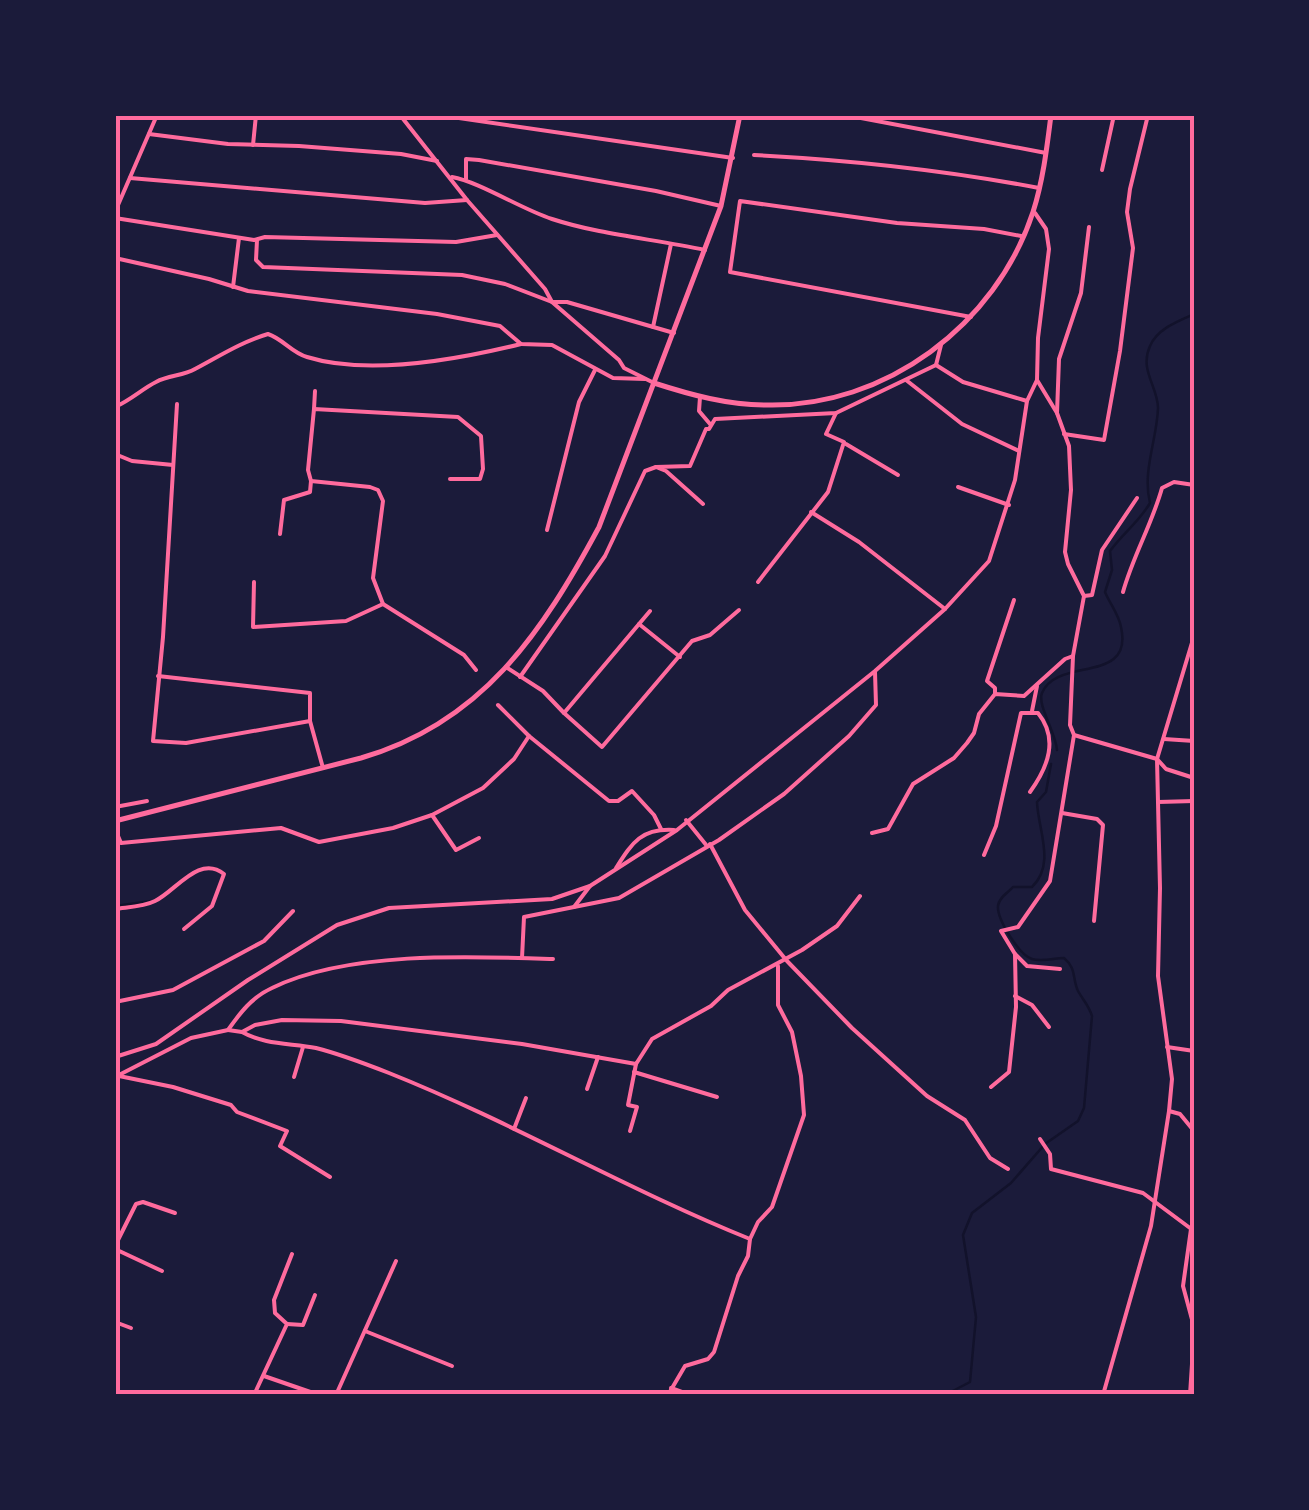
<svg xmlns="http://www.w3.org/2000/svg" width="1309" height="1510" font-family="Mulish,sans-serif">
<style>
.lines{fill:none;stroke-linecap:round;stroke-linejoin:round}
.stream{stroke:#12122b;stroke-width:2.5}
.minor{stroke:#ff6b9d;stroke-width:4}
.tertiary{stroke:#ff6b9d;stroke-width:5}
.secondary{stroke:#ff6b9d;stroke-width:5}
.neatline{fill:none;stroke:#ff6b9d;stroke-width:4}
</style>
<rect width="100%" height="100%" fill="#1b1b3a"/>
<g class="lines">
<!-- stream -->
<g class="stream">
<path d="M1057,750c-1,-17 -20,-45 -15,-57 15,-37 92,-8 79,-66 -2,-12 -11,-23 -16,-35l7,-22 -2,-19c13,-18 29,-29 40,-48 -8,-32 7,-63 8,-95 0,-21 -19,-38 -8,-62 7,-17 28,-25 44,-32"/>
<path d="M115,906l36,-5"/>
<path d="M945,1395l25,-13 6,-65 -13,-82 9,-22 39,-30 34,-39 33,-23 6,-13 8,-92c-3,-10 -9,-16 -14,-25 -6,-13 -1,-22 -14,-33 -9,0 -22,4 -32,1 -13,-4 -35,-40 -34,-53 1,-9 10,-13 15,-19h19c24,-23 6,-57 5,-85l9,-10 5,-28"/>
</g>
<!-- minor -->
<g class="minor">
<path d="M400,115l67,85 78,89 7,13 67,58 5,8 30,15"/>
<path d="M845,115l201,38"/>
<path d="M452,117l281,41"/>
<path d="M149,134l79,10 71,2 102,8 36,7"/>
<path d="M253,145l3,-30"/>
<path d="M754,155c96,5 191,15 285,33"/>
<path d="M1102,170l12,-55"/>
<path d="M452,177c28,5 69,32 100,42 49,16 103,20 153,31"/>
<path d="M130,178l295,25 42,-3"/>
<path d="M466,179v-20l13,1 177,31 65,15"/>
<path d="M115,212l42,-97"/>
<path d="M115,218l139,22 11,-3 191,5 41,-7"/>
<path d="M257,240l-1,20 7,7 199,8 43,9 47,18h15l107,31"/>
<path d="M115,258l94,21 39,12 189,23 63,12 21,18 31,1 61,33 32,1"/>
<path d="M233,287l6,-49"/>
<path d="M971,317l-241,-45 10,-71 157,22 87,6 37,7"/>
<path d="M653,327l18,-83"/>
<path d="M936,365l5,-20"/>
<path d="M906,380l56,44 57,27"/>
<path d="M1037,380l20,33 12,33 2,44 -6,62 3,12 16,32 -11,60 -3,69 4,10 83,24 9,10 28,9"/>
<path d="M700,397l-1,14 11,13"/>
<path d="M177,404l-14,233 -10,104 33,2 124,-22"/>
<path d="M115,407c16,-7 27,-18 41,-25 13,-7 27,-6 39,-13 23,-12 46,-27 73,-35 15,5 24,19 39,23 61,19 153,2 214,-13"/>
<path d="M314,409l1,-18"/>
<path d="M1057,413l2,-54 22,-66 8,-66"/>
<path d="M1064,434l40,6 16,-89 13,-103 -6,-36 3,-23 18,-74"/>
<path d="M846,444l52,31"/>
<path d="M115,454l17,7 41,4"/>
<path d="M656,467l34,-1 16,-37h3l6,-10 121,-6 100,-48 27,17 64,19"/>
<path d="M450,479h30l3,-10 -2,-33 -23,-19 -144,-8 -6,61 3,11 59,6 8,3 5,11 -10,77 10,26 81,51 12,15"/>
<path d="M958,487l51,18"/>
<path d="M811,512l48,30 86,67"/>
<path d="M547,530l32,-128 16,-32"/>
<path d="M280,534l4,-34 26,-8 1,-11"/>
<path d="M254,582l-1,45 93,-6 37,-17"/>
<path d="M758,582l70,-90 16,-50 -18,-8 10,-21"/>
<path d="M1123,592c10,-36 29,-68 39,-104l12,-6 20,3"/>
<path d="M1084,596l8,-1 10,-45 35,-52"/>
<path d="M639,624l41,33"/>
<path d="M506,667l37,24 21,22 86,-102"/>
<path d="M158,676l152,17v28l13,47"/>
<path d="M520,677l85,-121 40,-85 11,-4 10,4 37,33"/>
<path d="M995,694v-6l-8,-7 27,-81"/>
<path d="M498,705l31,31 80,65h9l14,-10 22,24 7,14"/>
<path d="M1032,711l5,-25"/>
<path d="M564,713l38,34 90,-106 18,-6 29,-25"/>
<path d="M1164,739l30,2"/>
<path d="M1158,802l36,-1"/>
<path d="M115,807l32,-6"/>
<path d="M1062,813l35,6 6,6 -9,96"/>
<path d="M432,815l24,35 23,-12"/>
<path d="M686,820l21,26"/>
<path d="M115,829l6,14 160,-15 38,14 74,-14 39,-13 51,-27 31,-29 15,-23"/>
<path d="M872,833l16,-4 25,-45 41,-26 13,-15 7,-10 5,-19 16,-20 29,2 41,-37 8,-3"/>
<path d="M710,844l35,66 42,51 65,67 75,68 38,24 25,38 18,11"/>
<path d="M984,855l12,-29 25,-113h17c21,26 10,54 -8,79"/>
<path d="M616,868c16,-25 25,-40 58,-38"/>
<path d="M574,907l16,-21"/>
<path d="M115,909c13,-2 28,-2 40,-8 21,-10 44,-47 69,-27l-12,32 -28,23"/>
<path d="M1015,954l12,12 33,3"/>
<path d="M522,958l2,-41 95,-19 100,-58 65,-46 65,-58 27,-31 -1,-33"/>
<path d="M1015,996l17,9 17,22"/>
<path d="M115,1002l58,-12 91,-49 29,-30"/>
<path d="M228,1030l14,2 13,-7 27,-5 59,1 181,23 114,20 16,-25 59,-33 17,-16 74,-40 35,-24 23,-30"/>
<path d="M242,1032c23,13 49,11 74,16 24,6 50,16 73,25 123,49 239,117 361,166l-2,17 -10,20 -24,76 -6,7 -23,7 -17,29"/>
<path d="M1167,1047l27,4"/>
<path d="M115,1057l41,-13 92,-64 89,-55 52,-17 163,-9 38,-13 87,-56 198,-159 70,-62 44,-48 26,-81 12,-79 10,-21 1,-42 11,-89 -3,-20 -11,-16"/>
<path d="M634,1072l83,25"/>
<path d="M119,1076l54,11 58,18 6,7 50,19 -7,15 50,31"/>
<path d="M115,1077l76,-39 37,-8c12,-17 24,-33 44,-42 75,-37 198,-32 281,-29"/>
<path d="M294,1077l9,-30"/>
<path d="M991,1087l18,-15 7,-65 -1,-53 -14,-23 17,-4 32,-46 24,-146"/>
<path d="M587,1089l11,-32"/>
<path d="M1169,1111l11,3 14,17"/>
<path d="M514,1129l12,-31"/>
<path d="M630,1131l7,-24 -9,-2 8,-41"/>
<path d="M1040,1139l10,15 1,15 92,24 51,38"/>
<path d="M1191,1229l-8,57 11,41"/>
<path d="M750,1239l8,-17 14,-15 32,-92 -3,-39 -9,-44 -14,-27v-39"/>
<path d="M115,1246l21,-42 7,-2 32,11"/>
<path d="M115,1249l47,22"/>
<path d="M115,1322l16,6"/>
<path d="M287,1324l16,1 12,-30"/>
<path d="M365,1331l87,35"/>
<path d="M264,1376l55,19"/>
<path d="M671,1388l19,7"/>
<path d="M254,1395l33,-71 -12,-11 -1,-13 18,-46"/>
<path d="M336,1395l60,-134"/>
<path d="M1103,1395l48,-169 18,-115 3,-32 -14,-103 2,-88 -3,-129 37,-123"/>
<path d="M1190,1395l4,-62"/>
</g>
<!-- tertiary -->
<path class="tertiary" d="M654,383c37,12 74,22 112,22 119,3 230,-80 267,-193 10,-31 14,-65 18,-97"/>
<!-- secondary -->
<path class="secondary" d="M115,821l246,-63c121,-35 181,-125 238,-231l122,-321 19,-91"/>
</g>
<!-- border -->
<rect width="1309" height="1510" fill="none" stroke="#1b1b3a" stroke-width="235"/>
<rect x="118" y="118" width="1074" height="1274" class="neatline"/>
</svg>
